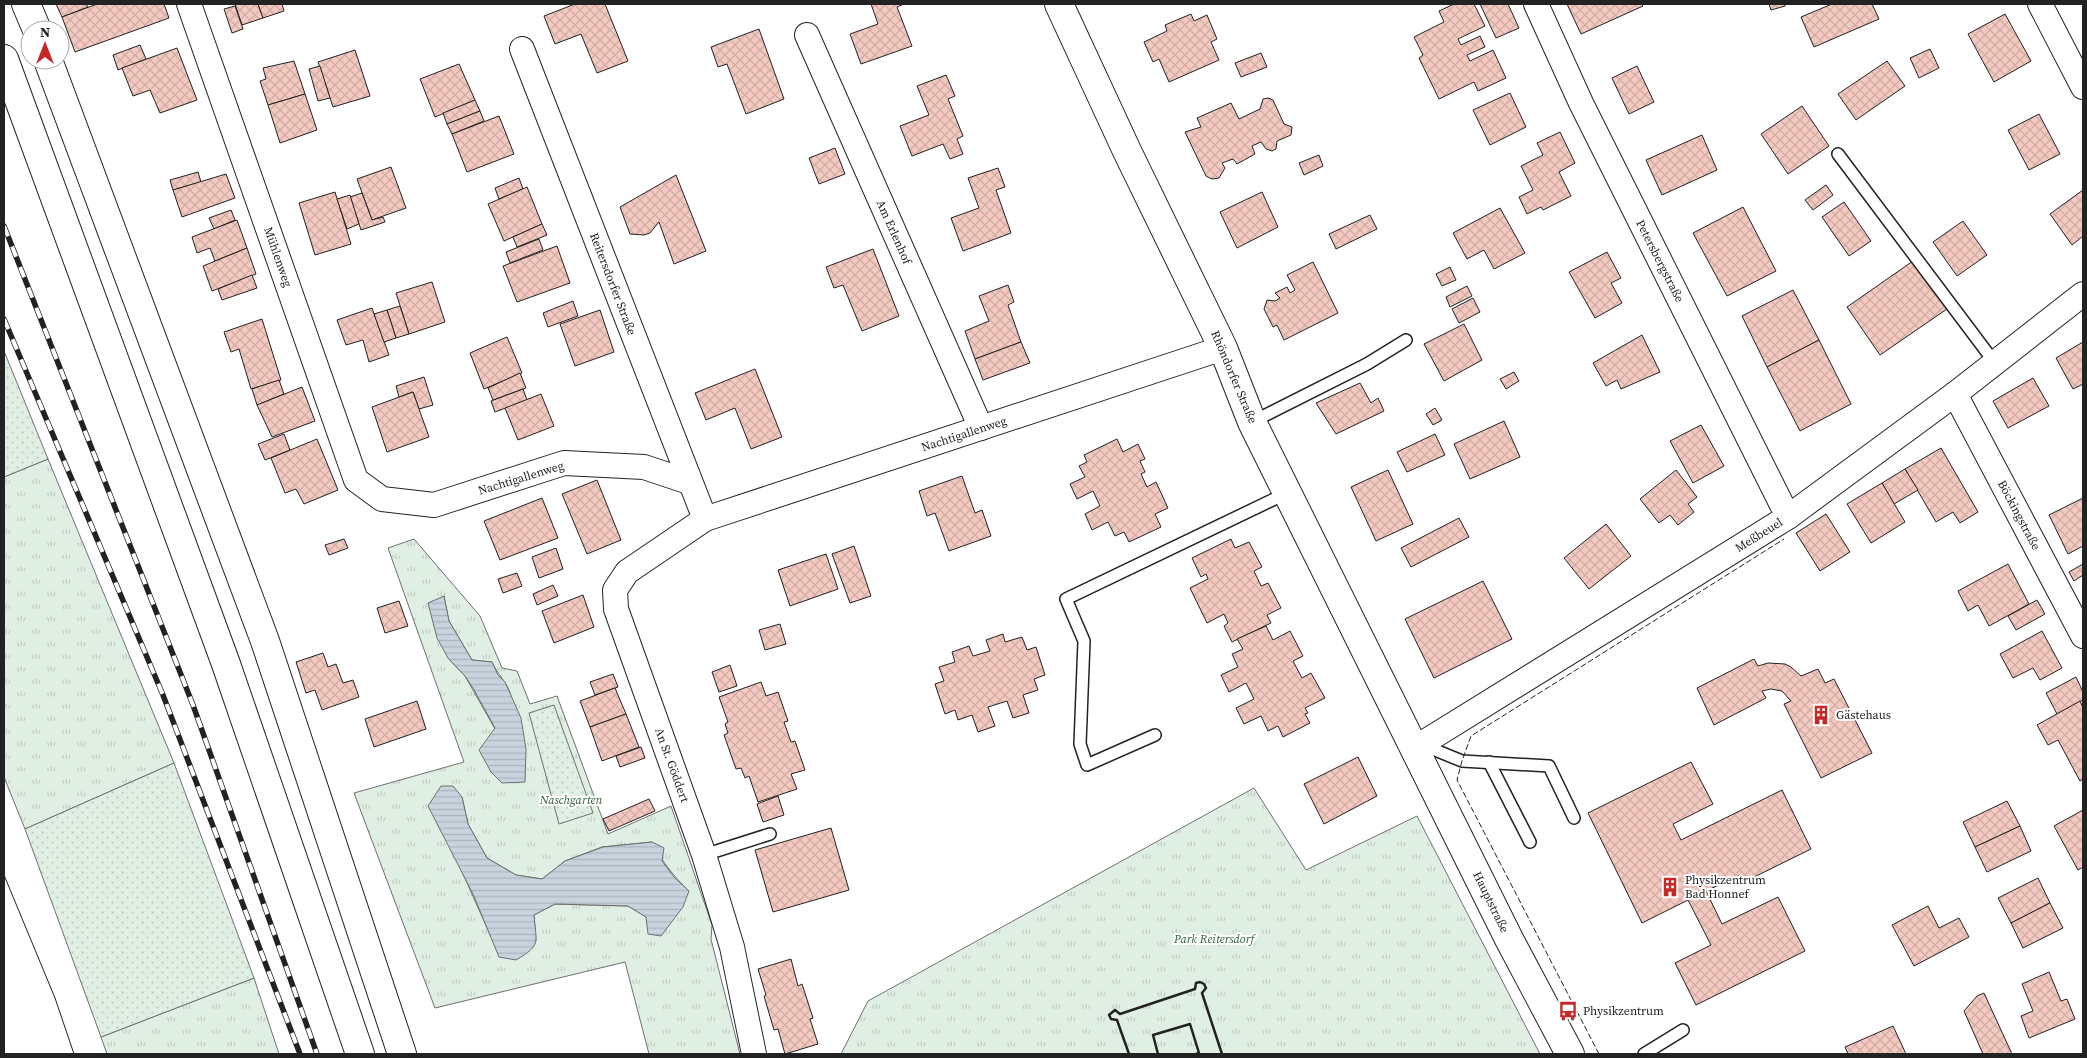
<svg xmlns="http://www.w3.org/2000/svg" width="2087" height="1058" font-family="'Source Serif 4',serif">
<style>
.grass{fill:url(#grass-tufts);stroke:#6f6f6f;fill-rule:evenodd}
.garden{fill:url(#garden-dots);stroke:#6f6f6f}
.water{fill:url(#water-rules);stroke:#6f6f6f}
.building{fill:url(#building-cross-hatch);stroke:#222}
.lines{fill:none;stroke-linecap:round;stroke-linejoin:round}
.lane-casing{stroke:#222;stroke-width:14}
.street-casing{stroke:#222;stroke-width:26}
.secondary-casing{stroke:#222;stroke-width:30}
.highway-casing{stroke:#222;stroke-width:30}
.lane{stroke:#fff;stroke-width:11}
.street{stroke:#fff;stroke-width:24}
.secondary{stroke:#fff;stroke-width:28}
.highway{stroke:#fff;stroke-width:28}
.tram{stroke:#222;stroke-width:1}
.rail-casing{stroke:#222;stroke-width:5.5}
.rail{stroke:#fff;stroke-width:4;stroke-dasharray:11;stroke-linecap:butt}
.fence{stroke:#222;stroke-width:1;stroke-dasharray:6 2.5;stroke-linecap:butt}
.wall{stroke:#222;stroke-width:2.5}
.labels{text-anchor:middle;stroke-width:4;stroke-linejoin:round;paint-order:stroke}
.street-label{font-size:12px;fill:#222;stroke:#fff}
.poi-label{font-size:12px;fill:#222;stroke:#fff;text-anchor:start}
.park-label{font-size:12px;font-style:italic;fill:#2f5e38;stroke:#fff}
</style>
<defs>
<pattern id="grass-tufts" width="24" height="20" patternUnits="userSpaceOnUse" patternTransform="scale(1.25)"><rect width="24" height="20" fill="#e0efe3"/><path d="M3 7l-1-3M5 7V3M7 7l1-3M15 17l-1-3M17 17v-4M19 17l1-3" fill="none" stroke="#c0cdc2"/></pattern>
<pattern id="garden-dots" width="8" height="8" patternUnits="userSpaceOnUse" patternTransform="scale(1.25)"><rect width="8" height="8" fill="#e0efe3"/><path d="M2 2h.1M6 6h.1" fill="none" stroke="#c0cdc2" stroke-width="1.8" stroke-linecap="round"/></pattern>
<pattern id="water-rules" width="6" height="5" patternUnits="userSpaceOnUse" patternTransform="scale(1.25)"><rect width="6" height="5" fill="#c7d3dd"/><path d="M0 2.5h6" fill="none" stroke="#abb5bd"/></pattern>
<pattern id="building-cross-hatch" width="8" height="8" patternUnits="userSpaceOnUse" patternTransform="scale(1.25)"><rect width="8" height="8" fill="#f3c9c0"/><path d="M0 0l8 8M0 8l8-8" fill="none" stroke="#d0aca5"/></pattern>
</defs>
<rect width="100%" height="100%" fill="#fff"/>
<!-- grass -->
<g class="grass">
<path d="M48,459l126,304 -149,66 -21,-52v-300z"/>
<path d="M414,539l66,77 22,52 15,3 13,33 27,-8 51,138 63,-28 41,119 -1,14 29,115h-91l-24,-92 -190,46 -81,-215 110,-31 -76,-214zM444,596l5,25 23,39 20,2c5,12 16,21 19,34 2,8 -17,63 -20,76l4,-43 -30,-53 -17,-18zM462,797l6,27 19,34 29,17 26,4 23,-18 37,-14 50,-5c10,19 21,34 37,49l-43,26 -18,-11 -73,-2 -21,11 2,26 -36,16 -40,-90z"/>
<path d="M1254,788l52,82 111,-54 123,238h-699l27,-53z"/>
<path d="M254,978l25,76h-172l-6,-17z"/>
</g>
<!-- garden -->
<g class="garden">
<path d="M4,351l44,108 -44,18z"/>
<path d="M554,705l39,108 -34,11 -30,-111z"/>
<path d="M174,763l80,215 -153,59 -76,-208z"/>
</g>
<!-- water -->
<g class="water">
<path d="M444,596l5,25 23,39 20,2 6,13 7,7 16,36 5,31 -1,33 -23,1 -11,-11 -12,-22 16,-22 -22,-40 -8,-12 -17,-18 -11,-20 -9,-35z"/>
<path d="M441,786h12l9,11 6,27 19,34 29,17 26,4 23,-18 38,-14 49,-5 12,6 -2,13 12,16 15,14 -6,16 -22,29 -13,-2 -2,-17 -18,-11 -73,-2 -21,11c2,27 8,30 -18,45l-17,-3 -26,-63 -45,-88z"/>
</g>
<!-- building -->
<g class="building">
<path d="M56,4h30l2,3 -26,10z"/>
<path d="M97,4h67l5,14 -94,34 -13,-35z"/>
<path d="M235,4h23l5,14 -21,7z"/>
<path d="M258,4h24l2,7 -21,7z"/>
<path d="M575,4h30l23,57 -31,12 -16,-39 -26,10 -11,-28z"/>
<path d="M871,4h33l-7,3 15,39 -51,18 -11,-30 28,-10z"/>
<path d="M1454,4h20l11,22 -27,13 3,6 19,-9 5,11 -18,8 3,6 23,-11 13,28 -28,13 -4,-9 -35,17 -20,-41 4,-3 -9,-18 30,-15 -5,-11z"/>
<path d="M1480,4h28l11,24 -23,10z"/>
<path d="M1567,4h74l2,2 -62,28z"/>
<path d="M1769,4h16v2l-14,4z"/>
<path d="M1832,4h40l7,15 -65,28 -13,-30z"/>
<path d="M235,6l8,23 -11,4 -8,-24z"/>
<path d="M1191,14l3,7 13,-6 10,24 -6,3 8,18 -50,22 -10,-23 -6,3 -9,-20 23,-11 -2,-6z"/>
<path d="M2005,14l26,47 -37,21 -26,-48z"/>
<path d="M759,29l25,70 -38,15 -19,-50 -9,3 -7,-20z"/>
<path d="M140,45l6,14 -28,11 -5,-15z"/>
<path d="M177,48l20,52 -37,13 -10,-23 -17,6 -11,-28z"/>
<path d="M1930,49l9,19 -20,10 -9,-20z"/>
<path d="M355,50l15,46 -37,11 -15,-45z"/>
<path d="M1261,53l6,14 -26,10 -6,-14z"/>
<path d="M294,61l11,33 -37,11 -8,-24 6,-2 -3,-11z"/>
<path d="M1887,61l18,25 -49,34 -18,-26z"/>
<path d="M459,64l16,36 -40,17 -15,-38z"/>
<path d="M320,66l10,32 -12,3 -9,-32z"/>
<path d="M1637,66l17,36 -25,12 -17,-36z"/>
<path d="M946,75l9,21 -7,3 15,37 -6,3 6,15 -13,5 -7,-15 -31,12 -12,-30 29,-11 -12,-29z"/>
<path d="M1510,93l16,34 -36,18 -17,-35z"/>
<path d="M305,94l12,36 -37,13 -12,-38z"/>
<path d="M1268,98l5,2 11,24 8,3 -1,8 -14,6 -1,8 -4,2 -6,-2 -5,-7 -9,4 3,8 -18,10 -4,-5 -11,4 3,5 -6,10 -7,1 -6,-3 -21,-44 16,-5 -4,-9 34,-15 8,16 21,-10 3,-10z"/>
<path d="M475,100l5,11 -33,13 -4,-11z"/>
<path d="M1802,106l27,40 -41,28 -27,-40z"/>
<path d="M480,111l4,10 -32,13 -5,-10z"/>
<path d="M2039,114l21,40 -31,16 -21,-40z"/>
<path d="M499,116l15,38 -47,18 -15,-38z"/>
<path d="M1560,132l15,31 -16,9 12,24 -28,14 -2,-3 -14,7 -8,-17 14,-7 -12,-24 22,-11 -6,-12z"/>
<path d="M1702,135l15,35 -55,25 -16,-35z"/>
<path d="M835,148l10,26 -26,10 -10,-26z"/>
<path d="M1319,155l4,11 -19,9 -5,-12z"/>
<path d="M391,167l15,41 -34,12 -15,-41z"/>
<path d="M998,168l7,19 -9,3 15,43 -48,18 -12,-33 28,-10 -11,-30z"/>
<path d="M198,172l3,10 -28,8 -3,-10z"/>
<path d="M226,174l9,24 -53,19 -9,-27z"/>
<path d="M676,175l30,76 -32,13 -15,-42 -9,11 -6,2 -14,-1 -10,-27z"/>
<path d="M519,178l4,11 -24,10 -4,-11z"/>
<path d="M1826,185l7,10 -20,15 -8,-10z"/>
<path d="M527,187l15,37 -38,17 -16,-37z"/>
<path d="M2083,190v46l-11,9 -22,-31z"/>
<path d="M335,192l16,52 -36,11 -16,-52z"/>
<path d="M1262,192l16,35 -41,21 -17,-36z"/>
<path d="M362,193l10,27 11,-3 2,5 -24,8 -11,-33z"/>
<path d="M350,195l9,29 -12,5 -10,-30z"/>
<path d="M1844,202l27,39 -22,15 -27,-39z"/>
<path d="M1743,207l33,64 -49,25 -34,-63z"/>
<path d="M1500,208l25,45 -31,16 -10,-19 -17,9 -14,-26z"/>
<path d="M231,210l4,10 -21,9 -5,-11z"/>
<path d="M1370,215l7,14 -41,20 -7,-15z"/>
<path d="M237,220l10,28 -32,13 -5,-13 -13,5 -5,-16z"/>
<path d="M1963,221l24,34 -30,21 -24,-34z"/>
<path d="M542,224l5,11 -30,12 -4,-10z"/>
<path d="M539,239l4,11 -33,13 -4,-11z"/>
<path d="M557,246l13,37 -53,19 -14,-36z"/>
<path d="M247,248l9,26 -44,17 -9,-25z"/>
<path d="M873,249l26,67 -37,15 -19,-46 -9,3 -8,-21z"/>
<path d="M1607,252l14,26 -10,5 11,20 -27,15 -26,-46z"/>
<path d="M1913,261l34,48 -67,46 -33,-48z"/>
<path d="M1313,262l25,51 -54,27 -7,-15 -4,2 -9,-18 3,-9 8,1 5,-3 -5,-5 12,-6 3,6 5,-3 -8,-15z"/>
<path d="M1450,267l6,13 -14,6 -6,-12z"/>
<path d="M252,275l5,13 -35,12 -4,-11z"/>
<path d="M432,282l13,40 -36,12 -13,-41z"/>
<path d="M1008,285l6,17 -6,3 13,37 -46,17 -10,-28 24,-10 -10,-25z"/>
<path d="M1467,286l5,10 -22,11 -4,-10z"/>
<path d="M1793,290l26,50 -52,27 -25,-51z"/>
<path d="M1473,298l7,14 -21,11 -7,-14z"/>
<path d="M573,301l5,15 -30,11 -5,-14z"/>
<path d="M400,306l9,28 -13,4 -9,-28z"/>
<path d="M372,308l17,47 -20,7 -6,-22 -17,5 -9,-25z"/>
<path d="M387,310l9,28 -12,4 -10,-28z"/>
<path d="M600,310l14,42 -39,14 -15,-42z"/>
<path d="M262,319l19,61 -30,9 -12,-40 -8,3 -7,-20z"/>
<path d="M1464,324l18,36 -38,21 -20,-37z"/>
<path d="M1642,335l18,37 -39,17 -4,-9 -11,6 -13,-23z"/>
<path d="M507,337l15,36 -38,16 -14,-36z"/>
<path d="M1819,340l32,64 -51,27 -33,-64z"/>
<path d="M1021,342l9,21 -47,17 -8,-21z"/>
<path d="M2083,342v42l-10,5 -17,-31z"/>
<path d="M755,369l27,68 -31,12 -16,-41 -29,12 -11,-27z"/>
<path d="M1514,372l5,9 -13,8 -6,-10z"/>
<path d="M520,373l6,15 -33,12 -5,-12z"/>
<path d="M424,377l9,28 -14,4 -6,-17 -14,5 -3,-11z"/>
<path d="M2033,378l16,28 -41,22 -15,-27z"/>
<path d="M279,380l5,14 -27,11 -5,-16z"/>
<path d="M1360,383l11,20 7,-5 6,13 -48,23 -20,-31z"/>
<path d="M302,387l13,34 -43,16 -15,-32z"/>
<path d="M523,389l4,11 -32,12 -4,-11z"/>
<path d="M413,392l16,45 -42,15 -15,-45z"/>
<path d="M541,394l13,32 -36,14 -13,-32z"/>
<path d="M1435,408l7,12 -9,5 -7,-11z"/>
<path d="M1504,421l16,36 -50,22 -16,-35z"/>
<path d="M1701,425l23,41 -31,17 -23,-42z"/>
<path d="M284,434l6,16 -25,10 -7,-16z"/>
<path d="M1435,434l10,21 -38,17 -10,-20z"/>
<path d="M317,439l21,51 -34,14 -8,-15 -11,4 -14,-35z"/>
<path d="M1117,439l6,13 15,-8 7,15 -5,2 5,11 -4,2 6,13 9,-5 12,26 -13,6 6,13 -32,15 -5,-10 -9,4 -7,-14 -16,8 -7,-16 15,-8 -7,-15 -16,8 -7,-15 15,-7 -6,-11 8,-4 -3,-7z"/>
<path d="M1941,448l37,64 -18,11 -7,-11 -17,10 -31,-53z"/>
<path d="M1905,469l13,21 -24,14 -12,-21z"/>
<path d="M1388,470l25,54 -37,17 -25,-54z"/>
<path d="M1676,470l21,27 -9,7 6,8 -16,13 -8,-10 -11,8 -19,-24z"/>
<path d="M962,476l13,37 7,-3 9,26 -42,15 -14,-38 -8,3 -8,-25z"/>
<path d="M597,480l24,60 -34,14 -25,-60z"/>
<path d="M1882,483l23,39 -34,21 -24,-39z"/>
<path d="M542,498l16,40 -58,22 -16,-39z"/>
<path d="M2083,498v48l-15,8 -19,-39z"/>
<path d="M1826,514l24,38 -30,19 -24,-38z"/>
<path d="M1459,518l10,19 -58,30 -10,-19z"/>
<path d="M1606,524l25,32 -42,33 -25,-31z"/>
<path d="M344,539l4,9 -19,7 -4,-10z"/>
<path d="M1231,539l4,9 14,-6 13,25 -8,4 7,15 7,-3 13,25 -14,7 4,8 -39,19 -8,-16 4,-3 -4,-9 -17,9 -17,-35 18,-9 -2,-5 -5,3 -9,-19z"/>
<path d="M854,546l17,50 -21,7 -18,-49z"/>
<path d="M556,548l7,21 -24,9 -7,-21z"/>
<path d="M826,554l12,35 -48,17 -12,-36z"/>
<path d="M2008,564l21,40 -40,22 -11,-21 -10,6 -10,-20z"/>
<path d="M2083,564v11l-9,6 -5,-9z"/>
<path d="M517,573l5,13 -19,7 -5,-14z"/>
<path d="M1483,581l29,58 -78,39 -29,-59z"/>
<path d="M553,585l5,11 -21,9 -4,-11z"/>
<path d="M583,595l11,32 -40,16 -12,-32z"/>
<path d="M2037,600l8,14 -29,16 -8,-14z"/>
<path d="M399,601l9,25 -23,7 -8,-25z"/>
<path d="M780,624l6,20 -21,6 -6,-20z"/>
<path d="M1266,626l7,14 17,-9 13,25 -10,5 9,17 9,-5 14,25 -20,10 3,5 -3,1 5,9 -27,14 -5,-11 -10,5 -7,-15 -17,8 -8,-16 18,-9 -8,-16 -17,9 -8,-17 17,-8 -6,-13 11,-5 -6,-10z"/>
<path d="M2042,631l20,37 -22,12 -7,-12 -20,10 -13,-24z"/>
<path d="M1003,634l2,8 17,-5 5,13 9,-3 9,28 -11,4 4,11 -15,5 6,18 -16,5 -6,-17 -19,6 7,19 -17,6 -6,-17 -14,5 -3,-10 -10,4 -10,-30 9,-3 -5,-14 16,-5 -3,-10 17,-6 4,10 17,-5 -4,-11z"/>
<path d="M323,653l5,14 8,-3 7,19 10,-3 6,17 -37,13 -7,-20 -9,3 -10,-31z"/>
<path d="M1754,659l4,7 10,-3 17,1 6,3 10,9 17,-7 7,14 9,-4 38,74 -51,25 -37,-74 7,-3 -9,-10 -11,-2 -9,2 4,7 -52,27 -17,-37z"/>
<path d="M730,665l7,21 -18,6 -7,-20z"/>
<path d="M613,674l5,13 -23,8 -5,-13z"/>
<path d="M2076,677l7,15v8l-26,14 -11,-21z"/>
<path d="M761,682l5,14 12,-4 10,29 -4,1 7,20 4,-1 10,29 -14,4 6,15 -39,13 -9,-26 -4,2 -4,-10 -5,1 -12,-34 4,-2 -3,-9 3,-2 -9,-25z"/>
<path d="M615,688l11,26 -36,13 -10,-26z"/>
<path d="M417,701l9,28 -52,18 -9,-28z"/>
<path d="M2080,701l3,7v71l-3,2 -22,-41 -10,5 -11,-20z"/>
<path d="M626,714l13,33 -37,14 -12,-34z"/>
<path d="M641,747l4,11 -25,9 -4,-11z"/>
<path d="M1358,757l19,39 -53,28 -20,-40z"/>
<path d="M1691,762l22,42 -40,20 8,16 101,-50 29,59 -67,33 -4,-7 -34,16 16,33 56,-27 27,54 -109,54 -21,-42 36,-18 -23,-45 -46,23 -54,-110z"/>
<path d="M778,796l6,19 -21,7 -6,-18z"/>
<path d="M649,799l6,12 -46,20 -6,-12z"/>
<path d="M2007,801l13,25 -45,21 -12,-25z"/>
<path d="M2083,810v57l-5,3 -24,-44z"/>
<path d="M2020,826l11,25 -44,21 -12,-25z"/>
<path d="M831,828l18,62 -76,22 -18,-62z"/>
<path d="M2038,878l12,25 -39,20 -13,-25z"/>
<path d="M2050,903l13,25 -40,20 -12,-25z"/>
<path d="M1928,906l11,22 20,-10 10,19 -55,29 -22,-41z"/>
<path d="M791,959l7,27 4,-2 11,34 -3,1 8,25 -33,10 -7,-25 -4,1 -10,-34 2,-1 -8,-26z"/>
<path d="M2049,972l12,29 6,-2 8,20 -46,19 -8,-22 12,-5 -11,-27z"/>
<path d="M1984,993l28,61h-29l-19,-43 13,-15z"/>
<path d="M1893,1026l13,28h-58l-3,-7z"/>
</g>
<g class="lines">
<defs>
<g id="lane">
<path d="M1838,154l157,209"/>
<path d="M1252,422l115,-58 39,-24"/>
<path d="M1155,735l-68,30 -7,-21 4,-103 -18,-42 221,-106"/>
<path d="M1419,748l16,2 27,11 87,5 25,52"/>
<path d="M1489,762l41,80"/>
<path d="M704,855l66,-21"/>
<path d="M1644,1054l39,-24"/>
</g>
<g id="street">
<path d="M189,4l167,476 26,19 52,6 130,-42 80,4 45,15"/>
<path d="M1536,4l45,99 207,414"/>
<path d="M2040,4l43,83"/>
<path d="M807,35l174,393"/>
<path d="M522,49l183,470"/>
<path d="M1955,394l128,242"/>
<path d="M1415,748l373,-231 167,-123 128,-100"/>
<path d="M754,1054l-22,-107 -28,-92 -88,-246 -1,-19 12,-18 78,-53 518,-171"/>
</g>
<path id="secondary" d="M1059,4l68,147 96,197 29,74 257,517 61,115"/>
<g id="highway">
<path d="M26,4l11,26"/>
<path d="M4,59l222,605 134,390"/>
<path d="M48,60l217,581 137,413"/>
</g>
</defs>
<!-- lane casing -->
<use href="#lane" class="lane-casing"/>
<!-- street casing -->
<use href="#street" class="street-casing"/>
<!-- secondary casing -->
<use href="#secondary" class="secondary-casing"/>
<!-- highway casing -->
<use href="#highway" class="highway-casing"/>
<!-- lane -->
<use href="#lane" class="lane"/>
<!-- street -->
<use href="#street" class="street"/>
<!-- secondary -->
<use href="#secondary" class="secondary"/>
<!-- highway -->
<use href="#highway" class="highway"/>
<!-- tram -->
<path class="tram" d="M4,875l51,123 19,56"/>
<defs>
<g id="rail">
<path d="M4,226l189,479 124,349"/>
<path d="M4,319l159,376 137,359"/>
</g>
</defs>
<!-- rail casing -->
<use href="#rail" class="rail-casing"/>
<!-- rail -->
<use href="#rail" class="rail"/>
<!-- fence -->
<path class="fence" d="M1599,1054l-142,-274 5,-19 9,-25 313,-197"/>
<!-- wall -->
<g class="wall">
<path d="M1129,1054l-12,-34 -6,-1 -2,-4 6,-5 5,4 75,-25 1,-6 4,-1 4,2 2,4 -4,5 20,61"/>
<path d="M1158,1054l-5,-19 37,-11 9,29 -3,1"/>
</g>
</g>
<!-- icons -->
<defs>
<symbol id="building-bare" viewBox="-9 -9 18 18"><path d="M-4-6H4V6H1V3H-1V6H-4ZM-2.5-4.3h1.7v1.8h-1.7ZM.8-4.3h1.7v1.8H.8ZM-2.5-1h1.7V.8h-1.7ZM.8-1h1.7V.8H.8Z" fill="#c62828" stroke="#fff" stroke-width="2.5" paint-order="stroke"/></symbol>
<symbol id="bus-bare" viewBox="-9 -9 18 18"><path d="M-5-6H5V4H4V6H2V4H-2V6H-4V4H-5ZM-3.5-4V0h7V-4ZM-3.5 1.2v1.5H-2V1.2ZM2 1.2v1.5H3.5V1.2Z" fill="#c62828" stroke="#fff" stroke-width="2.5" paint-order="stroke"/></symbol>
</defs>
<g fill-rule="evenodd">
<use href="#building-bare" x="1807" y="701" width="28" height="28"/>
<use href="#building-bare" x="1656" y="873" width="28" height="28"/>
<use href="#bus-bare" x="1554" y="997" width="28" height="28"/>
</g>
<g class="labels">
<!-- street labels -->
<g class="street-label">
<text transform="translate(894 232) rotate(66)" y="4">Am Erlenhof</text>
<text transform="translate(278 257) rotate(71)" y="4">Mühlenweg</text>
<text transform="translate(1660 261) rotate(63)" y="4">Petersbergstraße</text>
<text transform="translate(613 284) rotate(69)" y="4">Reitersdorfer Straße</text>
<text transform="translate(1234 377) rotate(67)" y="4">Rhöndorfer Straße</text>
<text transform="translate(964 434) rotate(-18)" y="4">Nachtigallenweg</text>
<text transform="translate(521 478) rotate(-17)" y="4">Nachtigallenweg</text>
<text transform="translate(2019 515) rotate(62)" y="4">Böckingstraße</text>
<text transform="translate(1759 535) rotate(-32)" y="4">Meßbeuel</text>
<text transform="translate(672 765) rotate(70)" y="4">An St. Göddert</text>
<text transform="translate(1491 902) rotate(64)" y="4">Hauptstraße</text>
</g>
<!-- poi labels -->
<g class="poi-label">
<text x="1836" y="719">Gästehaus</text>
<text x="1685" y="884">Physikzentrum<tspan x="1685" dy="14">Bad Honnef</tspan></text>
<text x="1583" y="1015">Physikzentrum</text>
</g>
<!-- park labels -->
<g class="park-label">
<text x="571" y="804">Naschgarten</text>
<text x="1214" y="943">Park Reitersdorf</text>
</g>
</g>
<!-- border -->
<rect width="2087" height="1058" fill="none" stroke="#222222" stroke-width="10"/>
<!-- north arrow -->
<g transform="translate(45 45)"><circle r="24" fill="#ffffff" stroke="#a7a7a7"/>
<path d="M0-4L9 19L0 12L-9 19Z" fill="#c62828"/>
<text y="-8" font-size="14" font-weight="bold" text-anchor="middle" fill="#222222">N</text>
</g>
</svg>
